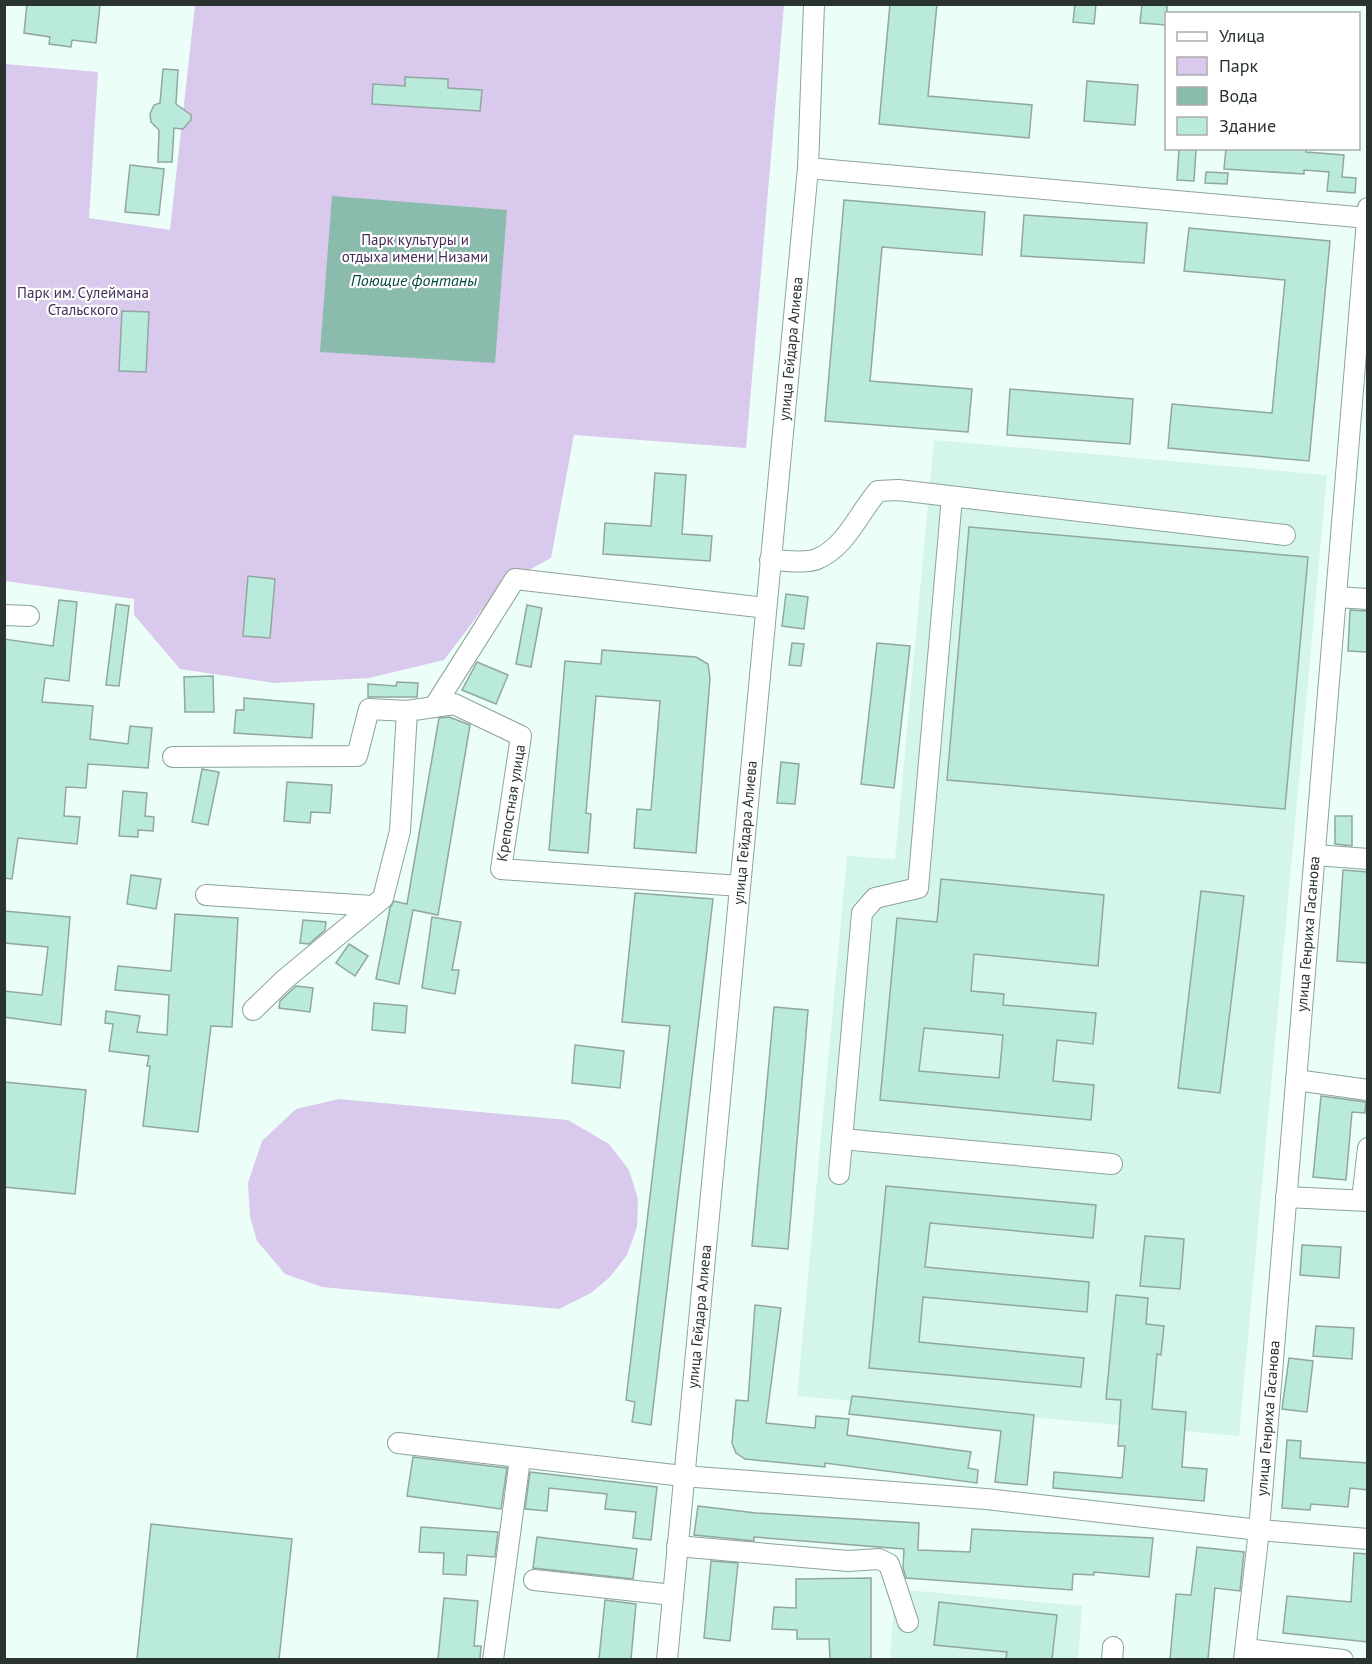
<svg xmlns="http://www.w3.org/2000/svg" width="1372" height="1664" font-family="'PT Sans',sans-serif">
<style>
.built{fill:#d4f5eb}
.green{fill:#d9c9ec}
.water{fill:#8bbbac}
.building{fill:#b9eadb;stroke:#91a7a0;stroke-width:1.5;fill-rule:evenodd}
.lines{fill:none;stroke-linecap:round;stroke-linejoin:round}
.minor-casing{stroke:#8da39c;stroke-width:22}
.minor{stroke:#fff;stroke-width:20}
.labels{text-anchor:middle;stroke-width:4.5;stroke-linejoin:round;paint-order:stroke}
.park-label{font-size:15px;fill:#462d5c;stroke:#fff}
.street-label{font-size:15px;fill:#2a3330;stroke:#fff}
.water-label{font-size:16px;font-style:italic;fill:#03493c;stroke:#fff}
</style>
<rect width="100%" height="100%" fill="#ebfef8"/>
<!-- built -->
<g class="built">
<path d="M934,440l393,35 -88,961 -442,-40 50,-540 48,3z"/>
<path d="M895,1589l187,17 -4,53 -188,1z"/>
</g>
<!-- green -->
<g class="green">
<path d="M195,5h589l-38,443 -172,-13 -23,123 -50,27 -57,75 -75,18 -95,5 -94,-14 -46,-54v-16l-129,-18v-517l93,8 -9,146 81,12z"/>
<path d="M339,1099l229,21 41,24 20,26 9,29 -1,28 -10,28 -17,22 -19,16 -32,16 -237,-22 -37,-13 -28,-33 -7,-24 -2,-34 14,-42 34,-32z"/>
</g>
<!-- water -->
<path class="water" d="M332,196l175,14 -12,153 -175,-11z"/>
<!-- building -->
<g class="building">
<path d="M27,4h73l-4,39 -24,-3 -1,7 -22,-3 1,-7 -26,-4z"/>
<path d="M890,4h47l-9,92 104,9 -3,33 -150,-14z"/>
<path d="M1075,4h21l-2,20 -21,-2z"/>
<path d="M1142,4h25v21l-27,-2z"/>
<path d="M163,69l15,1 -2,34 15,11v5l-8,9 -9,-1 -2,34h-14l1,-32 -8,-8 -1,-8 4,-9 6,-2z"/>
<path d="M405,77l43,2v9l34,2 -2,21 -108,-7 1,-20 32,2z"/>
<path d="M1087,81l51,4 -3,40 -51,-4z"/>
<path d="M1226,148h80v4l38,3 -2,22 14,1 -1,15 -28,-2 2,-19 -25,-2v4l-80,-5z"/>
<path d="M1179,149l17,1 -2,31 -17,-1z"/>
<path d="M130,165l34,4 -5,46 -34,-3z"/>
<path d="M1206,172l22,1 -1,11 -22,-1z"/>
<path d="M844,200l141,12 -3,43 -100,-8 -12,134 102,8 -4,43 -143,-11z"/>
<path d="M1024,215l123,8 -3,40 -123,-7z"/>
<path d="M1189,228l141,13 -21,220 -141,-13 4,-44 100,9 13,-133 -101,-9z"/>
<path d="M122,311l27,1 -3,60 -27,-1z"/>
<path d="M1010,389l123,10 -3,45 -123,-9z"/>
<path d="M655,473l31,2 -4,59 30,2 -2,25 -107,-7 2,-31 46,3z"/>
<path d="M969,527l339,30 -23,252 -338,-29z"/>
<path d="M248,576l27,3 -5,59 -27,-2z"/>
<path d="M786,594l22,3 -4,32 -22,-3z"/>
<path d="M59,600l18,2 -8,79 -24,-3 -3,24 51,4 -3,33 38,5 2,-18 22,2 -4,40 -60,-4 -2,24 -20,-1 -2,29 16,1 -3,27 -59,-6 -6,41 -8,-1v-239l49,7z"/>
<path d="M116,604l13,2 -10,80 -13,-1z"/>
<path d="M527,605l15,3 -11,59 -15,-3z"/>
<path d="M1350,610l18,1 -1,41 -19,-1z"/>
<path d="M792,643l12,1 -3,22 -12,-1z"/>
<path d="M877,643l33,3 -16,142 -33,-4z"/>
<path d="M602,650l94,7 12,7 2,14 -14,175 -62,-5 3,-39 14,1 9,-109 -64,-5 -10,117 5,1 -3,39 -39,-3 16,-189 36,3z"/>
<path d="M477,662l31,13 -12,29 -34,-14z"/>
<path d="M213,676l1,36h-29l-1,-35z"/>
<path d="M397,682l21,1 -1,14h-49v-13l28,2z"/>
<path d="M244,698l70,6 -2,34 -78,-5 2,-23h8z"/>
<path d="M449,717l21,8 -32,190 -25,-5 -14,74 -23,-5 14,-71 4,-7 13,3 32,-186z"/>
<path d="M781,762l18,2 -4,40 -18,-1z"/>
<path d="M202,769l17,3 -11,53 -16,-3z"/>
<path d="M287,782l45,3 -2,28 -19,-1 -1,11 -26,-2z"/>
<path d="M123,791l24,2 -2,23 9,1 -1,14 -15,-1v7l-19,-1z"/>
<path d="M1335,816h17v30l-17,-2z"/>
<path d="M1343,870l25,2v91l-31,-2z"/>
<path d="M131,875l30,4 -5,30 -29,-5z"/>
<path d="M941,879l163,16 -6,71 -124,-12 -3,37 33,3 -1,11 93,8 -3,31 -36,-4 -4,41 41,4 -3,35 -211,-20 17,-182 40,4zM924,1028l79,7 -4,43 -80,-7z"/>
<path d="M1201,891l43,5 -24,197 -42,-5z"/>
<path d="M635,893l78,6 -62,526 -19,-3 3,-20 -9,-2 44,-374 -48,-4z"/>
<path d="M4,911l66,6 -9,108 -57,-8v-26l38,4 6,-48 -44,-4z"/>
<path d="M175,914l63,4 -6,109 -21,-1 -13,106 -55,-6 7,-60h-3l2,-10 -40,-5 4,-27 -8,-1 1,-12 34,5 -3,16 30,3 2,-40 -54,-5 3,-24 53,5z"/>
<path d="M432,917l29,5 -9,48h7l-4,24 -33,-6z"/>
<path d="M303,920l23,2 -1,8 -16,14 -9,-1z"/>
<path d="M349,944l19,12 -13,20 -19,-13z"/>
<path d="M296,986l17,2 -3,24 -31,-4 1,-7z"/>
<path d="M374,1003l33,3 -2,27 -33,-3z"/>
<path d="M774,1007l34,3 -20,239 -36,-3z"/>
<path d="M575,1045l49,6 -4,37 -48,-5z"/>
<path d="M4,1082l82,8 -11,104 -71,-7z"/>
<path d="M1321,1096l45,6 -1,11 -13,-1 -6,68 -33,-3z"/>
<path d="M886,1186l210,19 -3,33 -163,-15 -5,44 164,15 -2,30 -164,-15 -4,45 165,16 -3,29 -212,-19z"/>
<path d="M1145,1236l39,3 -4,50 -40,-3z"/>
<path d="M1302,1245l39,2 -2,31 -39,-3z"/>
<path d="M1116,1295l32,3 -2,26 18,2 -3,29 -4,-1 -5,55 34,3 -4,55 25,2 -3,32 -151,-13 1,-16 68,6 3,-32h-7l3,-46 -15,-1z"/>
<path d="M755,1305l26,3 -15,115 49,5 1,-12 33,3 -2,16 124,17 -3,16 10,2 -1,13 -152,-20v4l-80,-8 -9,-6 -4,-10 4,-43 12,1z"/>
<path d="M1316,1326l38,2 -2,31 -39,-3z"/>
<path d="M1289,1358l24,3 -6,51 -25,-3z"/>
<path d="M852,1396l182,19 -7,70 -32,-3 6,-51 -152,-17z"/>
<path d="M1287,1440l14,1 -1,17 68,5v27l-18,-2 -2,19 -37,-3 -1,6 -28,-2z"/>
<path d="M413,1457l94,11 -6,41 -94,-13z"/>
<path d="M530,1472l127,15 -6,53 -18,-2 3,-26 -31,-3 2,-15 -58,-6 -2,23 -22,-2z"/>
<path d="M698,1506l58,7 163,10 -1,27 52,2 2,-23 181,9 -4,39 -55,-5v3l-21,-1 -1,16 -166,-12 -3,-10 1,-19 -150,-12v4l-60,-6z"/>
<path d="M151,1524l141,15 -13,120h-142z"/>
<path d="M421,1527l77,5 -3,25 -28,-2 -1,20 -23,-1 1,-21 -25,-1z"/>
<path d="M537,1537l100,12 -4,30 -100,-11z"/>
<path d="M1197,1547l47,5 -4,39 -25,-3 -7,71h-38l6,-65 15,1z"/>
<path d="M1354,1553l14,1v88l-85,-9 4,-37 64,6z"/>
<path d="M711,1561l27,2 -8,78 -26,-3z"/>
<path d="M871,1578v81h-41l-1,-20h-32v-9l-25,-1 2,-22 22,1v-29z"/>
<path d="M444,1598l34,3 -4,45h7l-1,13h-42z"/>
<path d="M605,1600l31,4 -5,55h-32z"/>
<path d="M939,1602l118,13 -5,44h-46l1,-7 -73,-7z"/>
</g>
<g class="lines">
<defs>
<g id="minor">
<path d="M808,168l560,50"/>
<path d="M770,560c13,0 35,4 47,-1 29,-12 41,-45 61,-68l20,-1 387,45"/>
<path d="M1336,597l32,2"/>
<path d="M4,615l25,1"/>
<path d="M434,707l81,-128 251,29"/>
<path d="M173,757l184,-1 12,-47 38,2"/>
<path d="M1315,855l53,4"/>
<path d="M206,895l167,11"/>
<path d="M253,1010l31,-30 99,-82 17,-67 7,-120 47,-7 67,32 -20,133 239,17"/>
<path d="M1296,1080l72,10"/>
<path d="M842,1139l270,25"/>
<path d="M839,1174l23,-261 13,-15 43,-10 34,-391"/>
<path d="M1286,1197l82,4"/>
<path d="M1362,1200l6,-52"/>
<path d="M398,1443l285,33 303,23 273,31 109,9"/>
<path d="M677,1546l171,15 31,-2 10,5 19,58"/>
<path d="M534,1580l139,15"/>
<path d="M1246,1649l97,11"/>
<path d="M493,1660l27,-201"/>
<path id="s1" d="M667,1660l141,-1492 6,-164"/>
<path d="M1112,1660l1,-13"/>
<path id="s2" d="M1244,1660l15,-130 109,-1322"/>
</g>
</defs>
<!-- minor casing -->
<use href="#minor" class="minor-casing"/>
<!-- minor -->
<use href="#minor" class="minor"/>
</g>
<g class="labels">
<!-- park labels -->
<g class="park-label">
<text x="415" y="245">Парк культуры и<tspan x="415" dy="17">отдыха имени Низами</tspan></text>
<text x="83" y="298">Парк им. Сулеймана<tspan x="83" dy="17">Стальского</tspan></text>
</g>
<!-- street labels -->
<g class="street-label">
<text dy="5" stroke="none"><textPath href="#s1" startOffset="1317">улица Гейдара Алиева</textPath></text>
<text transform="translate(511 803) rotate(-81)" y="5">Крепостная улица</text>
<text dy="5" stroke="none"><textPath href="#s1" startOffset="831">улица Гейдара Алиева</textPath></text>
<text dy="5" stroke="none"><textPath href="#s2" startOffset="729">улица Генриха Гасанова</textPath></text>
<text dy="5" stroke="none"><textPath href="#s1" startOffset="345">улица Гейдара Алиева</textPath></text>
<text dy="5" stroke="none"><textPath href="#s2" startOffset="243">улица Генриха Гасанова</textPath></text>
</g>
<!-- water labels -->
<g class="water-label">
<text x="414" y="286">Поющие фонтаны</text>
</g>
</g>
<!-- border -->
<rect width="1372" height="1664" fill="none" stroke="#2a3330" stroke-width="12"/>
<!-- legend -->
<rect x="1165" y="12" width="195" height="138" fill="#ffffff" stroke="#aaadac" stroke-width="1.5"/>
<rect x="1177" y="32" width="30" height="9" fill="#ffffff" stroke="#aaadac" stroke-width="1.5"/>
<text x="1219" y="42" font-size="18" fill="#2a3330">Улица</text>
<rect x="1177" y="57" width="30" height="18" fill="#d9c9ec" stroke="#aaadac" stroke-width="1.5"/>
<text x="1219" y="72" font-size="18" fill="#2a3330">Парк</text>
<rect x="1177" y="87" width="30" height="18" fill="#8bbbac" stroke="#aaadac" stroke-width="1.5"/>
<text x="1219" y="102" font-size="18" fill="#2a3330">Вода</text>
<rect x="1177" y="117" width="30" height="18" fill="#b9eadb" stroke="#aaadac" stroke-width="1.5"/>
<text x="1219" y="132" font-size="18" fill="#2a3330">Здание</text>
</svg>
